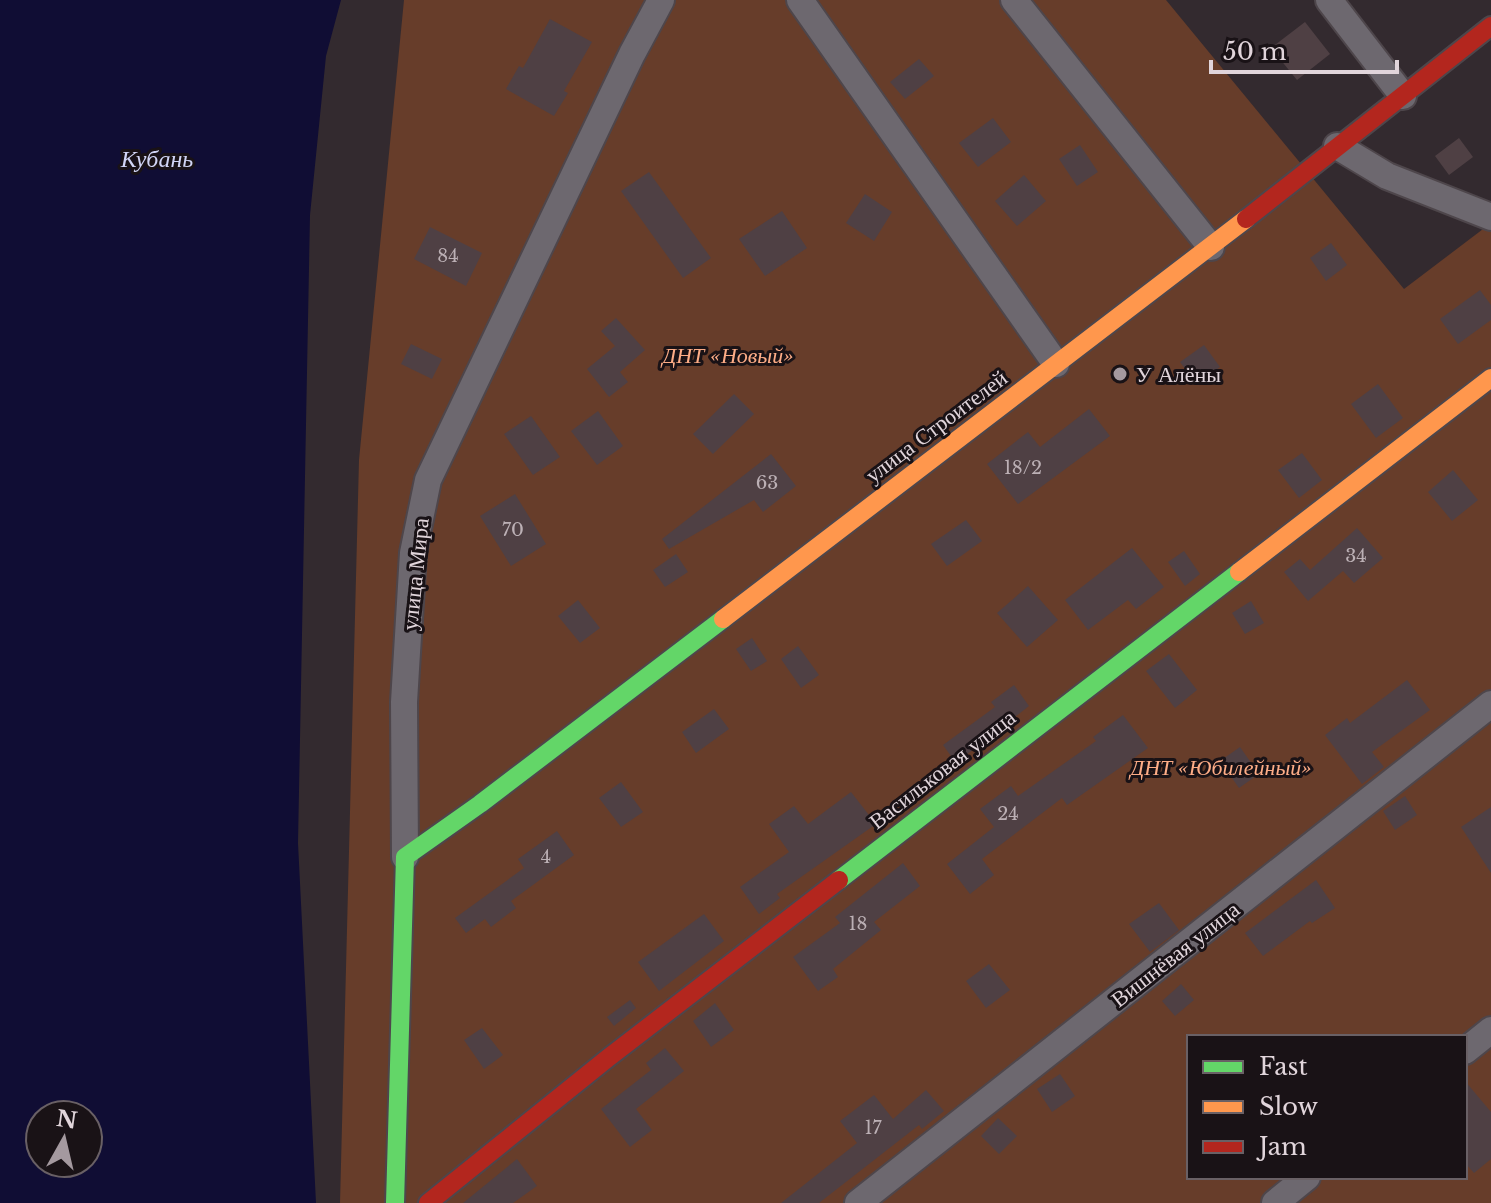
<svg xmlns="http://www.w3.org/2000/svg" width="1491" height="1203" font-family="'Libre Baskerville',serif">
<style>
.green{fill:#673d2a;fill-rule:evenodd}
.water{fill:#100d34;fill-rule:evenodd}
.building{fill:#4f4044}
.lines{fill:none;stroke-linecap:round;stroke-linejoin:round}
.street-casing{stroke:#4e464b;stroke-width:30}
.fast-casing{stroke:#4e464b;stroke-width:22}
.slow-casing{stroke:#4e464b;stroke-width:22}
.jam-casing{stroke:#4e464b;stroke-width:22}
.street{stroke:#6d686f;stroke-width:26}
.fast{stroke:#63d668;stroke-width:18}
.slow{stroke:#ff974d;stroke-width:18}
.jam{stroke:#b3261e;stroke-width:18}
.poi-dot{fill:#a4999f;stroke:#191216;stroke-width:3}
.labels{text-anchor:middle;stroke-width:6;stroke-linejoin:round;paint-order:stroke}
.number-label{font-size:18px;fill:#bcb0b5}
.park-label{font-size:22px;font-style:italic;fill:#fead87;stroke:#191216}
.poi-label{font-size:22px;fill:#e1d5db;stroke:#191216;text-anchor:start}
.street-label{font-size:22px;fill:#e1d5db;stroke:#191216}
.water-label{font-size:24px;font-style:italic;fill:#d1d5f5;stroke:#191216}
</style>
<rect width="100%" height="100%" fill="#332a2f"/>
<!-- green -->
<path class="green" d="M404,0h762l238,289 87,-66v980h-1151l19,-743zM1189,1037h276v140h-276z"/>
<!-- water -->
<path class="water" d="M0,0h341l-15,56 -16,159 -12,628 18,360h-316zM40,1115h48v48h-48z"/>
<!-- building -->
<g class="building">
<path d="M550,19l42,23 -28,49 4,2 -14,23 -48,-27 13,-23 4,2z"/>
<path d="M1305,22l25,32 -33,26 -26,-32z"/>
<path d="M919,59l15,17 -29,23 -15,-17z"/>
<path d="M993,118l18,24 -33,25 -19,-24z"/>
<path d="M1459,138l14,19 -24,18 -14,-19z"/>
<path d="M1080,145l18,27 -21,14 -18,-27z"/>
<path d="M649,172l62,86 -28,20 -62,-87z"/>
<path d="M1024,175l22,26 -29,25 -22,-25z"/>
<path d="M865,194l27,18 -18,29 -28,-18z"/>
<path d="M782,211l25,37 -42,28 -26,-37z"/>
<path d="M430,227l52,26 -16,33 -52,-27z"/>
<path d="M1331,243l16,22 -21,16 -16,-23z"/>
<path d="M1480,290l11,15v15l-33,24 -18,-25z"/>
<path d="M616,318l29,32 -25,22 8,10 -19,15 -22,-28 28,-23 -14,-15z"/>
<path d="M411,344l31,15 -10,20 -31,-15z"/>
<path d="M1204,345l16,22 -24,17 -16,-22z"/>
<path d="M1378,384l25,34 -27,20 -25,-34z"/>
<path d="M734,394l20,20 -41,40 -20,-20z"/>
<path d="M1089,409l21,27 -92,68 -31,-40 41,-32 12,15z"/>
<path d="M598,411l25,35 -26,19 -26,-34z"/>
<path d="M531,416l29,41 -27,18 -29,-41z"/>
<path d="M1302,453l20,27 -23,18 -21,-28z"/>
<path d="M771,454l25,32 -33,26 -9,-12 -85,49 -7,-10z"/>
<path d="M1453,470l25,30 -26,21 -24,-29z"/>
<path d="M515,494l31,50 -35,22 -31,-50z"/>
<path d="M966,520l16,21 -35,25 -16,-22z"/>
<path d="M1357,528l26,30 -29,25 -11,-12 -35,30 -24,-29 16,-13 10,11z"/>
<path d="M1132,548l32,39 -28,22 -8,-9 -40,30 -23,-30z"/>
<path d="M1184,551l16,23 -15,12 -17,-24z"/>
<path d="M676,554l12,18 -23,15 -12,-17z"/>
<path d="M1028,586l30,34 -31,27 -30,-34z"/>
<path d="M578,600l22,28 -20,15 -22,-27z"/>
<path d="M1251,601l13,22 -19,11 -13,-21z"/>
<path d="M752,638l15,23 -16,10 -15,-22z"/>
<path d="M798,646l21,29 -18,13 -20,-29z"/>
<path d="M1169,654l28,36 -22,18 -29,-37z"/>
<path d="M1407,680l23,30 -58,42 12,15 -22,17 -37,-49 22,-17 3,5z"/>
<path d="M1014,685l15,21 -73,57 -13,-18 52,-38 -4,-5z"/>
<path d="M714,709l15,20 -33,24 -14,-21z"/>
<path d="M1123,715l25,33 -81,57 -5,-7 -80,61 12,16 -24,19 -23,-30 47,-37 -14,-18 31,-23 7,10 78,-55 -3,-4z"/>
<path d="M1240,747l19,27 -20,14 -19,-27z"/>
<path d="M621,782l22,30 -22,15 -22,-29z"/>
<path d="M851,792l25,32 -99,70 3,4 -21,16 -19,-27 49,-35 -20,-28 25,-18 14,18z"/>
<path d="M1405,796l12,19 -22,15 -12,-19z"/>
<path d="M1491,807v66l-30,-46z"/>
<path d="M557,831l17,24 -63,46 5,7 -25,19 -6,-8 -19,14 -11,-15 69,-50 -6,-9z"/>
<path d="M903,863l17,23 -46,36 7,8 -48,39 5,8 -20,14 -25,-34 47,-34 -5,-6z"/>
<path d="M1316,880l19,28 -23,15 -2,-2 -47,35 -18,-23z"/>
<path d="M1159,903l20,27 -29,22 -21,-28z"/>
<path d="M704,914l20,27 -65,50 -21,-29z"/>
<path d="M989,964l21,26 -24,18 -20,-27z"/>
<path d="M1181,984l13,16 -19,16 -13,-15z"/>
<path d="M630,1000l6,8 -22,18 -7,-9z"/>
<path d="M715,1003l19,27 -23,17 -18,-26z"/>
<path d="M482,1028l21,27 -19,14 -20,-29z"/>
<path d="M665,1048l19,23 -48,38 16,21 -22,17 -29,-38 50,-39 -5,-7z"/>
<path d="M1060,1074l15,22 -23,16 -15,-23z"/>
<path d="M1465,1081l26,31v47l-17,14 -9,-10z"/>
<path d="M926,1090l18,21 -22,18 -3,-4 -100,78h-38l76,-60 -17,-22 34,-26 19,24z"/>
<path d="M998,1118l19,18 -18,18 -18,-18z"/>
<path d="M517,1159l20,27 -24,17h-50z"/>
</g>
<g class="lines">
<defs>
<g id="street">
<path d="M800,0l256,364"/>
<path d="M1014,0l197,247"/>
<path d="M1329,0l74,96"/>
<path d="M1337,146l50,30 104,41"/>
<path d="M405,857l-1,-155 9,-149 15,-73 204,-426 29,-54"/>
<path d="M1465,1051l26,-21"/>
<path d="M858,1203l633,-499"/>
<path d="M1275,1203l32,-26"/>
</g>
<g id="fast">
<path d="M839,880l400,-308"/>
<path d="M395,1203l10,-346 75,-53 243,-185"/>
</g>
<g id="slow">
<path d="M1239,572l252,-194"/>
<path d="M723,619l523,-400"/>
</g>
<g id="jam">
<path d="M1246,219l245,-193"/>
<path d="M428,1203l180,-145 231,-178"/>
</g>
</defs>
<!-- street casing -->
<use href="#street" class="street-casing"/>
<!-- fast casing -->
<use href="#fast" class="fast-casing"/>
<!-- slow casing -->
<use href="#slow" class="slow-casing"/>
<!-- jam casing -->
<use href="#jam" class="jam-casing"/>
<!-- street -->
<use href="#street" class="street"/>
<!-- fast -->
<use href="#fast" class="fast"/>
<!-- slow -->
<use href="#slow" class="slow"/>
<!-- jam -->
<use href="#jam" class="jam"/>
</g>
<!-- markers -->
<circle class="poi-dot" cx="1120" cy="374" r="8"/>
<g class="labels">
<!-- number labels -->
<g class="number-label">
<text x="448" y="262">84</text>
<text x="1023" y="474">18/2</text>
<text x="767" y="489">63</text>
<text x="513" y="536">70</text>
<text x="1356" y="562">34</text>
<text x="1008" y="820">24</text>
<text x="546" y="863">4</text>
<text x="858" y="930">18</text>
<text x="873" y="1134">17</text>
</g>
<!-- park labels -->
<g class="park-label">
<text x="728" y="363">ДНТ «Новый»</text>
<text x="1221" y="775">ДНТ «Юбилейный»</text>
</g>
<!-- poi labels -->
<g class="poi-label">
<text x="1136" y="382">У Алёны</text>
</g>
<!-- street labels -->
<g class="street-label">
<text transform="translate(936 426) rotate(-37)" y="8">улица Строителей</text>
<text transform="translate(415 574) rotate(-84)" y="8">улица Мира</text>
<text transform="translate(942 769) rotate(-38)" y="8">Васильковая улица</text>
<text transform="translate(1175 954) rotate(-38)" y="8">Вишнёвая улица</text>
</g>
<!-- water labels -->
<g class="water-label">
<text x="157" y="167">Кубань</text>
</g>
</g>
<!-- legend -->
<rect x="1187" y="1035" width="280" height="144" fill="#191216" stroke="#696065" stroke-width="2"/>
<rect x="1203" y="1061" width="40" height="12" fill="#63d668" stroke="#696065" stroke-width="2"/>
<text x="1259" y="1075" font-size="24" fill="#e1d5db">Fast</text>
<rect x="1203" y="1101" width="40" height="12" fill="#ff974d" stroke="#696065" stroke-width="2"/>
<text x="1259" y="1115" font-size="24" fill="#e1d5db">Slow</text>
<rect x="1203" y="1141" width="40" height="12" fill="#b3261e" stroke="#696065" stroke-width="2"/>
<text x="1259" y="1155" font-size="24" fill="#e1d5db">Jam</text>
<!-- north arrow -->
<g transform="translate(64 1139) rotate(8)"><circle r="38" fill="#191216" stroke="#696065" stroke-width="2"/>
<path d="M0-6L14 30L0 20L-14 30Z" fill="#a4999f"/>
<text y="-12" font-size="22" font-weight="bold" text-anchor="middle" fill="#e1d5db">N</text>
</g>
<!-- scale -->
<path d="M1211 60v12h186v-12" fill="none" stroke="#e1d5db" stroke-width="4"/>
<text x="1223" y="60" font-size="24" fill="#e1d5db" stroke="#191216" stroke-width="6" paint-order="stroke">50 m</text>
</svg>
